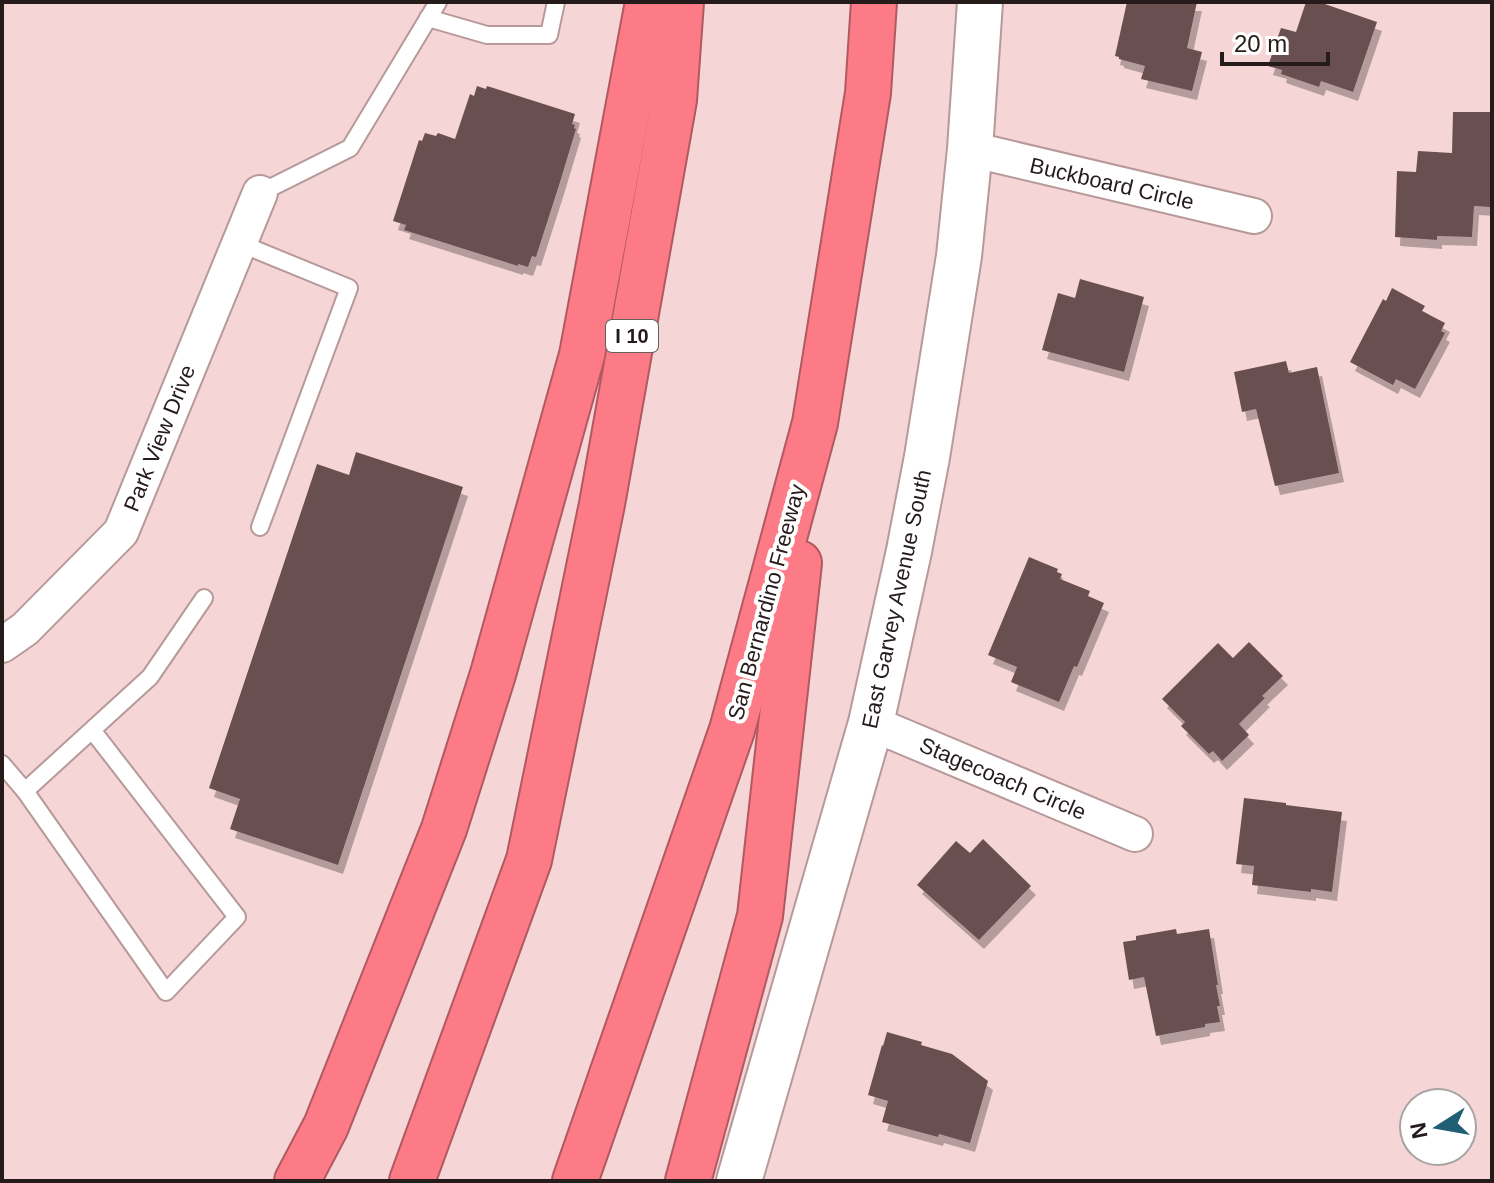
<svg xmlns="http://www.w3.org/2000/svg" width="1494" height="1183" font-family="Arial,sans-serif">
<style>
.building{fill:#694f50;filter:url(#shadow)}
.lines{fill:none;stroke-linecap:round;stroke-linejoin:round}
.lane-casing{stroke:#b7999a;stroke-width:20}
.street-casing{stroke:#b7999a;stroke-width:38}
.secondary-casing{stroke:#b7999a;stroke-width:48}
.highway-casing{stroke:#b15961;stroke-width:48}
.lane{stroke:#fff;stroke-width:16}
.street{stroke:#fff;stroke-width:34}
.secondary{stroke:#fff;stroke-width:44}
.highway{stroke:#fc7b86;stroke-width:44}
.labels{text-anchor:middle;stroke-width:8;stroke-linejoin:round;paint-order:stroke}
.shield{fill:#fff;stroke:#675f5f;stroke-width:2}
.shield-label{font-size:20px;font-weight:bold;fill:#261b1b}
.street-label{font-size:22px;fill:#261b1b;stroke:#fff}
</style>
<defs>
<filter id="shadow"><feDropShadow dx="5" dy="9" stdDeviation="0" flood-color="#0004"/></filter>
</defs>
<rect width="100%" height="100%" fill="#f5d5d6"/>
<!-- building -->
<g class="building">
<path d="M1127,2h70l-10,46 15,4 -10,39 -51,-12 4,-13 -26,-7v-2l-4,-1z"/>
<path d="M1306,2h13l58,20 -24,70 -32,-11 -2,6 -38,-13 1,-4 -14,-4 13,-38 15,4z"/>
<path d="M477,86l9,3 1,-3 88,28 -3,10 3,1 -1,3 2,1 -16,53 -24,75 -4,-1 -4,11 -10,-3v2l-114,-36 2,-5 -13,-4 26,-81 3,1 3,-8 11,3 2,-3 17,6 15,-45 4,2z"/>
<path d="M1453,112h39l-1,95 -17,-1 -2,31 -35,-1v4l-42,-3 2,-66 19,1 2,-21 34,2z"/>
<path d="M1080,279l64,18 -20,75 -82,-22 16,-57 17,5z"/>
<path d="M1392,288l33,18 -3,5 23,12 -4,8 4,2 -30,56 -19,-10 -3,6 -43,-23 33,-63 3,2z"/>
<path d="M1286,361l3,12 28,-6 22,106 -64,13 -19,-77 -14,3 -8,-40z"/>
<path d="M356,452l107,35 -125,378 -108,-36 10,-30 -31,-11 108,-324 32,11z"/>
<path d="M1029,557l29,12 -1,3 5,2 -2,5 30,12 -2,5 16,7 -27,64 -3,-1 -15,36 -48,-20 6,-15 -29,-12z"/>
<path d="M1249,642l34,34 -21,20 3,2 -26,26 10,11 -27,26 -9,-10 -4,3 -28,-28 4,-4 -23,-23 56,-56 15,15z"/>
<path d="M1244,798l42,5v2l56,7 -10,80 -21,-3v3l-59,-7 2,-19 -18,-2z"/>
<path d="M983,839l48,47 -52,54 -62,-55 39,-44 14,12z"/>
<path d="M1176,929l1,5 32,-5 9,56h-2l4,21h-3l3,16 -15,2v3l-49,9 -12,-59 -15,3 -6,-38 13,-2v-4z"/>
<path d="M887,1032l35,10 -1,3 31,9 36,27 -18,62 -31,-9 -1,3 -56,-15 6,-21 -20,-6 14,-50 1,1z"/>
</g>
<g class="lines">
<defs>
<g id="lane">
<path d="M428,18l59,17h62l7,-33"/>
<path d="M260,193l90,-45 88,-146"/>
<path d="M239,243l110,45 -89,239"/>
<path d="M92,730l145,187 -71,75 -141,-201 125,-114 54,-79"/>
<path d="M2,764l23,27"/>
</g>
<g id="street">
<path d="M970,149l284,67"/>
<path d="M2,645l23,-16 96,-97 139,-339"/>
<path d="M871,723l264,111"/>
</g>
<path id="secondary" d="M739,1181l132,-458 38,-172 18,-94 32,-201 11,-107 10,-147"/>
<g id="highway">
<path d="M297,1181l29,-55 118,-297 49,-155 89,-319 66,-353"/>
<path d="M412,1181l117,-321 73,-356 72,-404 7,-98"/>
<path d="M575,1181l157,-451 83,-307 53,-330 6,-91"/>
<path d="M688,1181l72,-265 39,-353"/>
</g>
</defs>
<!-- lane casing -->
<use href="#lane" class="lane-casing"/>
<!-- street casing -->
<use href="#street" class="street-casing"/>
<!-- secondary casing -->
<use href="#secondary" class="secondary-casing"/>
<!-- highway casing -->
<use href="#highway" class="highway-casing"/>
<!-- lane -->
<use href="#lane" class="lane"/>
<!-- street -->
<use href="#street" class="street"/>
<!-- secondary -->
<use href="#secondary" class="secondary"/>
<!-- highway -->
<use href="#highway" class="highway"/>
</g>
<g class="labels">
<!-- shield labels -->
<rect class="shield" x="606" y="320" width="52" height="32" rx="6"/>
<g class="shield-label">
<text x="632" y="343">I 10</text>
</g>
<!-- street labels -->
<g class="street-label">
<text transform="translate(1112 183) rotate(13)" y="8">Buckboard Circle</text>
<text transform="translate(159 438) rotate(-68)" y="8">Park View Drive</text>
<text transform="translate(896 599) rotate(-78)" y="8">East Garvey Avenue South</text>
<text transform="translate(766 602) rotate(-75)" y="8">San Bernardino Freeway</text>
<text transform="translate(1003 778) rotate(23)" y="8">Stagecoach Circle</text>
</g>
</g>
<!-- border -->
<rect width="1494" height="1183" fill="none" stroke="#261b1b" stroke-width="8"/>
<!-- north arrow -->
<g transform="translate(1438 1127) rotate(259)"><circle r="38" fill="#ffffff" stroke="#a8a4a4" stroke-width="2"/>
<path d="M0-6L14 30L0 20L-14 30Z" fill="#215f75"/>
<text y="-12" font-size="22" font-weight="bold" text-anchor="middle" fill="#261b1b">N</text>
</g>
<!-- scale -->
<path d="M1222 52v12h106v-12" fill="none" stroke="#261b1b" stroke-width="4"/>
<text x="1234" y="52" font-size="24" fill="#261b1b" stroke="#ffffff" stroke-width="6" paint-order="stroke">20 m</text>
</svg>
